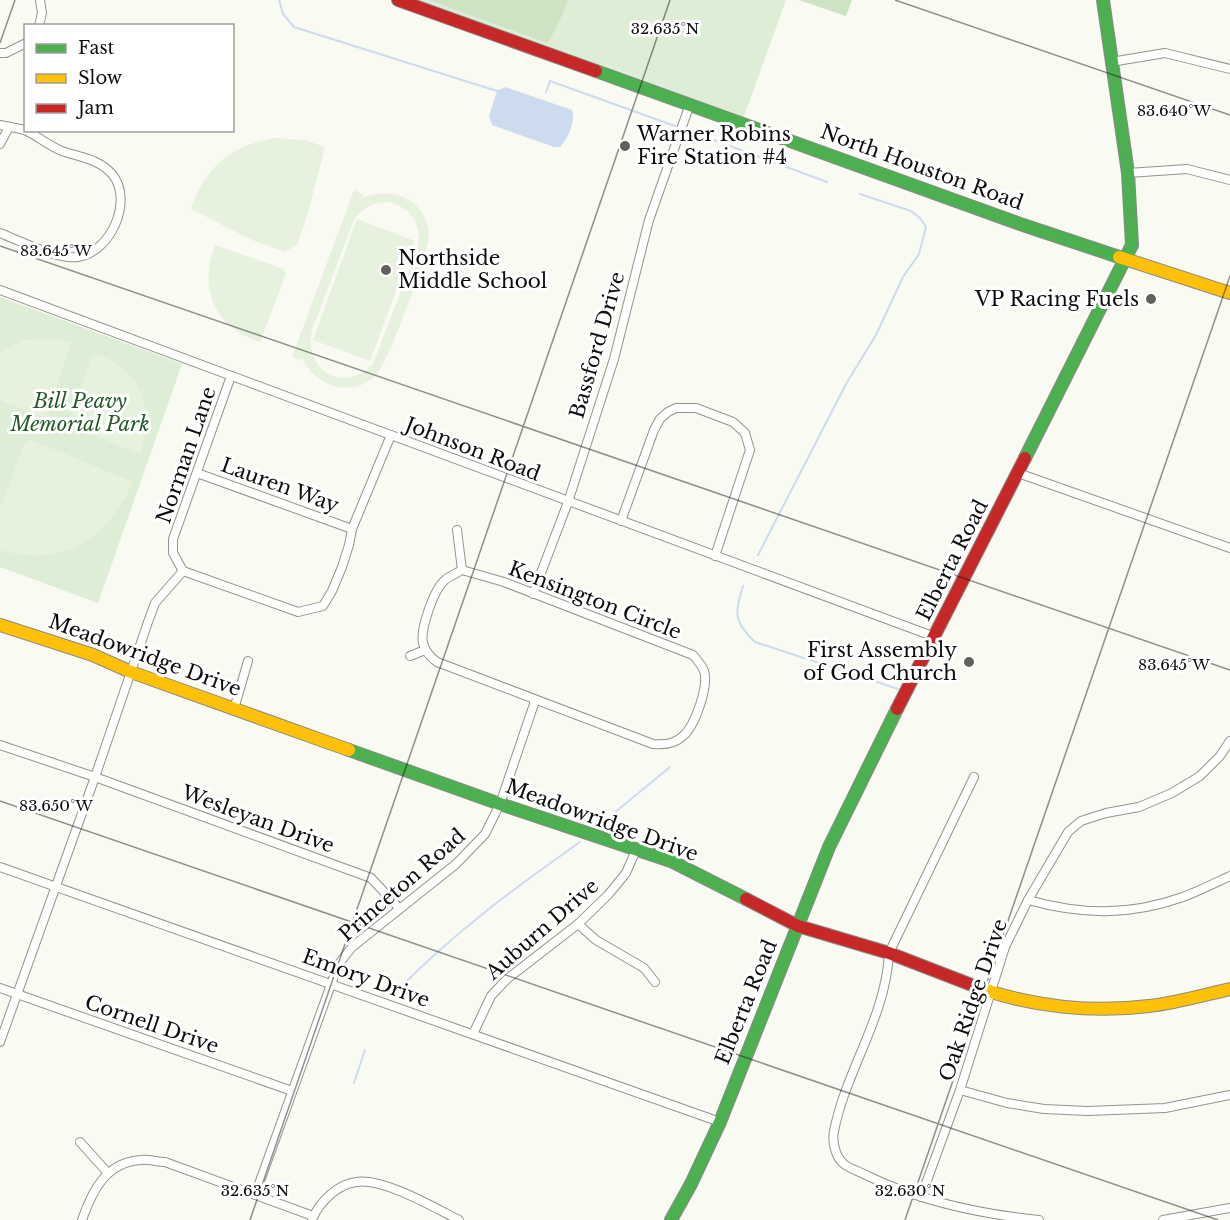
<svg xmlns="http://www.w3.org/2000/svg" width="1230" height="1220" font-family="'Libre Baskerville',serif">
<style>
.green{fill:#deedd5}
.forest{fill:#cde3c4}
.pitch{fill:#e7f2de;fill-rule:evenodd}
.water{fill:#cddbef}
.lines{fill:none;stroke-linecap:round;stroke-linejoin:round}
.stream{stroke:#cddbef;stroke-width:2}
.street-casing{stroke:#939490;stroke-width:10}
.fast-casing{stroke:#8a8a87;stroke-width:14}
.slow-casing{stroke:#8a8a87;stroke-width:14}
.jam-casing{stroke:#8a8a87;stroke-width:14}
.street{stroke:#fefefd;stroke-width:8}
.fast{stroke:#4caf50;stroke-width:12}
.slow{stroke:#ffc107;stroke-width:12}
.jam{stroke:#c62828;stroke-width:12}
.ticks{fill:none;stroke:#0d0d0d;stroke-width:1.5;stroke-opacity:0.45}
.poi-dot{fill:#60605d;stroke:#fff;stroke-width:2}
.labels{text-anchor:middle;stroke-width:6;stroke-linejoin:round;paint-order:stroke}
.poi-label{font-size:20px;fill:#0d0d0d;stroke:#fff;text-anchor:start}
.street-label{font-size:20px;fill:#0d0d0d;stroke:#fff}
.park-label{font-size:20px;font-style:italic;fill:#265b28;stroke:#fff}
.ticks-label{font-size:15px;text-anchor:middle;fill:#0d0d0d;stroke:#fff;stroke-width:6;stroke-linejoin:round;paint-order:stroke}
</style>
<rect width="100%" height="100%" fill="#f9faf2"/>
<!-- green -->
<g class="green">
<path d="M398,0h388l-44,122z"/>
<path d="M0,297l182,67 -84,239 -98,-36z"/>
</g>
<!-- forest -->
<g class="forest">
<path d="M429,0h139l-11,27 -10,16z"/>
<path d="M799,0h53l-6,16z"/>
</g>
<!-- pitch -->
<g class="pitch">
<path d="M276,138l29,2 20,7 -17,66 -11,32 -13,7 -32,-12 -61,-31c14,-42 40,-64 85,-71z"/>
<path d="M354,190l9,4 -1,4c31,-13 66,2 67,38 0,16 -41,127 -52,138 -23,25 -62,14 -75,-17l-1,3 -9,-3zM386,202c24,3 38,24 31,47l-44,115c-29,30 -70,7 -61,-34l42,-110c8,-11 18,-18 32,-18z"/>
<path d="M357,219l58,22 -45,120 -57,-21z"/>
<path d="M215,245l69,24 2,5 -26,68c-45,-14 -62,-53 -45,-97z"/>
<path d="M58,339l13,4 -25,75 -46,-18v-47l23,-13z"/>
<path d="M93,353c9,4 19,6 26,12 30,23 32,56 21,89l-72,-29z"/>
<path d="M31,440l102,42c-26,58 -70,86 -133,68v-41l25,-67z"/>
</g>
<!-- water -->
<path class="water" d="M505,87l67,23c4,10 -4,29 -12,37h-6l-62,-22 -3,-9 8,-25z"/>
<g class="lines">
<!-- stream -->
<g class="stream">
<path d="M279,0l4,14 11,13 203,64"/>
<path d="M546,92l4,-11 125,45"/>
<path d="M687,130l140,52"/>
<path d="M758,555l88,-171 30,-49 27,-58 16,-23 7,-27 -6,-9 -9,-7 -51,-17"/>
<path d="M743,586c-9,28 -9,36 12,56l143,47"/>
<path d="M602,823l68,-56"/>
<path d="M397,991c55,-57 119,-104 183,-149"/>
<path d="M354,1083l11,-33"/>
</g>
<defs>
<g id="street">
<path d="M39,26l3,-13 -2,-13"/>
<path d="M0,53h6l20,-10"/>
<path d="M1111,62l54,-9 65,16"/>
<path d="M0,125c9,2 19,3 27,6 12,6 22,15 35,20 17,6 37,8 50,23 22,26 -1,78 -34,83 -20,3 -58,-16 -78,-24"/>
<path d="M0,144l9,-17"/>
<path d="M1128,173l59,-4 43,11"/>
<path d="M0,290l935,347"/>
<path d="M231,376l-58,163v14l10,18 115,41 25,-6 9,-15 10,-24 7,-22 3,-16 39,-94"/>
<path d="M197,473l155,56"/>
<path d="M1018,473l212,75"/>
<path d="M621,521l33,-91 6,-11 8,-7 8,-4h20l37,14 12,11 5,17 -35,106"/>
<path d="M457,530l5,40"/>
<path d="M462,570l42,12 189,73c4,5 9,10 11,16 5,15 -9,55 -21,65 -8,8 -19,9 -30,8l-216,-82c-7,-5 -12,-11 -14,-19 -3,-14 11,-54 22,-63 5,-4 12,-7 17,-10z"/>
<path d="M533,594l35,-92 46,-143 35,-139 41,-116"/>
<path d="M410,656l15,-6"/>
<path d="M234,709l14,-48"/>
<path d="M0,745l95,32 276,101 28,30"/>
<path d="M974,777l-85,176c-3,64 -43,117 -55,178 -2,10 1,26 10,33 6,5 17,8 24,12 54,26 112,38 171,44"/>
<path d="M0,867l720,255"/>
<path d="M1028,900c54,15 101,16 155,-3 16,-6 32,-14 47,-21"/>
<path d="M578,924l18,16 48,28 11,14"/>
<path d="M0,988l292,103"/>
<path d="M473,1034l18,-38 16,-17 71,-55 30,-29 18,-22 10,-23"/>
<path d="M0,1042l95,-265 53,-155 7,-19 28,-32"/>
<path d="M960,1090l47,13 37,6 44,2 77,-3 65,-13"/>
<path d="M80,1142l27,30"/>
<path d="M255,1195l83,-230 14,-18 104,-83 29,-30 15,-30 35,-103"/>
<path d="M921,1197l39,-107 45,-143 23,-47 40,-68 13,-11 25,-8 33,-6 33,-14 28,-17 20,-20 10,-15"/>
<path d="M82,1220c10,-29 24,-58 59,-60 8,-1 17,2 24,2l148,54"/>
<path d="M312,1220c4,-11 11,-19 19,-26 7,-6 16,-11 25,-12 26,-5 79,26 103,38"/>
<path d="M1163,1220l67,-12"/>
</g>
<g id="fast">
<path d="M596,71l427,154 96,32"/>
<path d="M1025,458l107,-213 -4,-72 -25,-173"/>
<path d="M349,750l151,54 171,57 75,38"/>
<path d="M671,1220l20,-36 29,-62 109,-275 68,-138"/>
</g>
<g id="slow">
<path d="M1119,257l111,36"/>
<path d="M0,625l93,30 38,17 218,78"/>
<path d="M977,987c54,20 116,26 172,19 27,-3 54,-11 81,-17"/>
</g>
<g id="jam">
<path d="M398,0l198,71"/>
<path d="M897,709l128,-251"/>
<path d="M746,899l52,27 91,27 88,34"/>
</g>
</defs>
<!-- street casing -->
<use href="#street" class="street-casing"/>
<!-- fast casing -->
<use href="#fast" class="fast-casing"/>
<!-- slow casing -->
<use href="#slow" class="slow-casing"/>
<!-- jam casing -->
<use href="#jam" class="jam-casing"/>
<!-- street -->
<use href="#street" class="street"/>
<!-- fast -->
<use href="#fast" class="fast"/>
<!-- slow -->
<use href="#slow" class="slow"/>
<!-- jam -->
<use href="#jam" class="jam"/>
</g>
<!-- ticks -->
<path class="ticks" d="M895,0l335,115M0,43l15,-43M0,246l1230,424M0,801l1218,419M250,1220l420,-1220M905,1220l325,-944"/>
<!-- markers -->
<g class="poi-dot">
<circle cx="625" cy="146" r="6"/>
<circle cx="386" cy="270" r="6"/>
<circle cx="1151" cy="299" r="6"/>
<circle cx="969" cy="662" r="6"/>
</g>
<g class="labels">
<!-- poi labels -->
<g class="poi-label">
<text x="637" y="141">Warner Robins<tspan x="637" dy="23">Fire Station #4</tspan></text>
<text x="398" y="265">Northside<tspan x="398" dy="23">Middle School</tspan></text>
<text x="1139" y="306" text-anchor="end">VP Racing Fuels</text>
<text x="957" y="657" text-anchor="end">First Assembly<tspan x="957" dy="23">of God Church</tspan></text>
</g>
<!-- street labels -->
<g class="street-label">
<text transform="translate(922 167) rotate(20)" y="7">North Houston Road</text>
<text transform="translate(597 345) rotate(-74)" y="7">Bassford Drive</text>
<text transform="translate(473 449) rotate(21)" y="7">Johnson Road</text>
<text transform="translate(186 455) rotate(-71)" y="7">Norman Lane</text>
<text transform="translate(280 485) rotate(20)" y="7">Lauren Way</text>
<text transform="translate(952 560) rotate(-63)" y="7">Elberta Road</text>
<text transform="translate(595 600) rotate(21)" y="7">Kensington Circle</text>
<text transform="translate(145 655) rotate(20)" y="7">Meadowridge Drive</text>
<text transform="translate(258 819) rotate(20)" y="7">Wesleyan Drive</text>
<text transform="translate(602 820) rotate(20)" y="7">Meadowridge Drive</text>
<text transform="translate(402 885) rotate(-41)" y="7">Princeton Road</text>
<text transform="translate(542 929) rotate(-41)" y="7">Auburn Drive</text>
<text transform="translate(366 978) rotate(20)" y="7">Emory Drive</text>
<text transform="translate(973 1000) rotate(-71)" y="7">Oak Ridge Drive</text>
<text transform="translate(746 1002) rotate(-68)" y="7">Elberta Road</text>
<text transform="translate(152 1024) rotate(19)" y="7">Cornell Drive</text>
</g>
<!-- park labels -->
<g class="park-label">
<text x="80" y="408">Bill Peavy<tspan x="80" dy="23">Memorial Park</tspan></text>
</g>
</g>
<g class="ticks-label">
<text x="665" y="34">32.635°N</text>
<text x="1174" y="116">83.640°W</text>
<text x="56" y="256">83.645°W</text>
<text x="1174" y="670">83.645°W</text>
<text x="56" y="811">83.650°W</text>
<text x="255" y="1196">32.635°N</text>
<text x="910" y="1196">32.630°N</text>
</g>
<!-- legend -->
<rect x="24" y="24" width="210" height="108" fill="#ffffff" stroke="#9e9e9e" stroke-width="1.5"/>
<rect x="36" y="44" width="30" height="9" fill="#4caf50" stroke="#9e9e9e" stroke-width="1.5"/>
<text x="78" y="54" font-size="18" fill="#0d0d0d">Fast</text>
<rect x="36" y="74" width="30" height="9" fill="#ffc107" stroke="#9e9e9e" stroke-width="1.5"/>
<text x="78" y="84" font-size="18" fill="#0d0d0d">Slow</text>
<rect x="36" y="104" width="30" height="9" fill="#c62828" stroke="#9e9e9e" stroke-width="1.5"/>
<text x="78" y="114" font-size="18" fill="#0d0d0d">Jam</text>
</svg>
